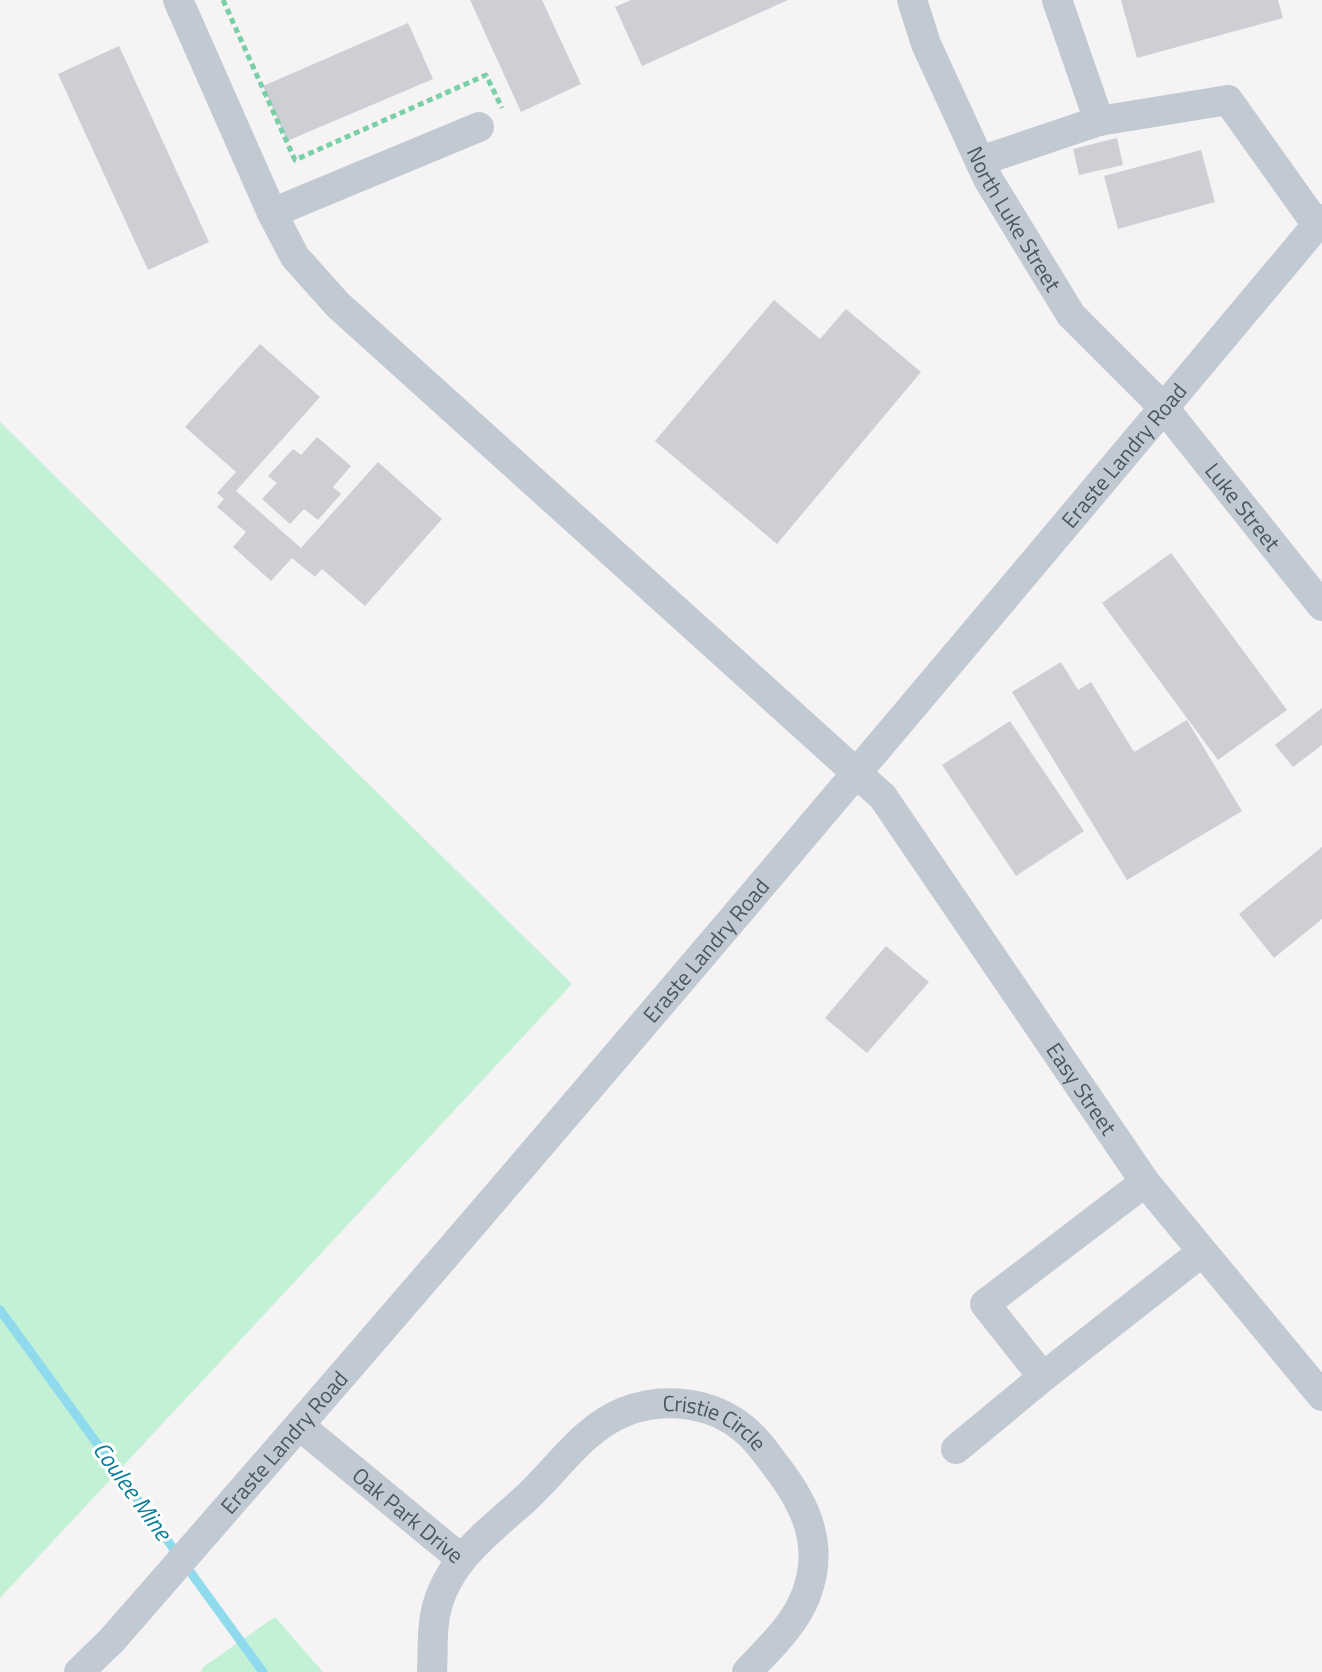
<svg xmlns="http://www.w3.org/2000/svg" width="1322" height="1672" font-family="'Titillium Web',sans-serif">
<style>
.green{fill:#c3f1d5}
.lines{fill:none;stroke-linecap:round;stroke-linejoin:round}
.stream{stroke:#90daee;stroke-width:9}
.building{fill:#cdcfd5}
.path{stroke:#7ad0a6;stroke-width:5;stroke-dasharray:6 4;stroke-linecap:butt}
.minor{stroke:#c1cad2;stroke-width:30}
.labels{text-anchor:middle;stroke-width:6;stroke-linejoin:round;paint-order:stroke}
.street-label{font-size:22px;fill:#4a5661;stroke:#fff}
.water-label{font-size:24px;font-style:italic;fill:#0c7c9b;stroke:#fff}
</style>
<rect width="100%" height="100%" fill="#f5f3f3"/>
<!-- green -->
<g class="green">
<path d="M0,422l572,562 -572,614z"/>
<path d="M275,1617l48,55h-122l2,-5z"/>
</g>
<g class="lines">
<!-- stream -->
<path class="stream" d="M0,1310l263,362"/>
</g>
<!-- building -->
<g class="building">
<path d="M470,0h72l39,84 -60,28z"/>
<path d="M631,0h157l-146,66 -27,-59z"/>
<path d="M1121,0h157l5,18 -146,40z"/>
<path d="M408,23l25,56 -146,62 -24,-55z"/>
<path d="M119,46l90,196 -61,28 -90,-196z"/>
<path d="M1117,138l6,27 -44,10 -6,-26z"/>
<path d="M1201,150l14,52 -97,27 -14,-53z"/>
<path d="M774,300l46,39 26,-30 75,63 -144,172 -122,-103z"/>
<path d="M260,344l60,53 -84,94 65,57 77,-86 64,57 -77,87 -43,-37 -7,8 -23,-19 -21,23 -38,-34 13,-15 -29,-25 7,-8 -7,-6 19,-21 -51,-45z"/>
<path d="M317,437l34,29 -18,21 8,7 -23,26 -14,-11 -14,15 -28,-25 15,-16 -9,-7 25,-27 8,6z"/>
<path d="M1171,553l116,157 -69,50 -116,-157z"/>
<path d="M1061,662l17,28 13,-8 43,70 53,-32 55,91 -115,69 -115,-188z"/>
<path d="M1322,708v37l-29,22 -18,-22z"/>
<path d="M1010,721l74,110 -68,45 -74,-111z"/>
<path d="M1322,847v72l-48,39 -35,-44z"/>
<path d="M886,946l43,36 -62,71 -42,-35z"/>
</g>
<g class="lines">
<!-- path -->
<path class="path" d="M223,0l72,160 191,-85 16,33"/>
<!-- minor -->
<g class="minor">
<path id="s1" d="M178,0l94,213 23,44 43,48 545,492 262,385 177,214"/>
<path id="s2" d="M912,0l14,44 62,135 83,136 93,93 158,198"/>
<path d="M1057,0l42,121"/>
<path d="M980,161l119,-40 129,-21 89,125"/>
<path d="M272,213l207,-86"/>
<path d="M1145,1182l-160,122 58,73 159,-125"/>
<path id="s3" d="M300,1426l160,132"/>
<path d="M956,1449l87,-72"/>
<path id="s4" d="M79,1672l32,-31c410,-468 811,-944 1211,-1422"/>
<path id="s5" d="M432,1672c1,-16 0,-33 2,-49 6,-56 51,-88 90,-123 33,-30 58,-71 100,-88 39,-16 88,-10 120,17 13,10 22,24 32,37 30,39 49,79 30,129 -11,30 -38,54 -59,77"/>
</g>
</g>
<g class="labels">
<!-- street labels -->
<g class="street-label">
<text dy="8" stroke="none"><textPath href="#s2" startOffset="242">North Luke Street</textPath></text>
<text dy="8" stroke="none"><textPath href="#s4" startOffset="1604">Eraste Landry Road</textPath></text>
<text dy="8" stroke="none"><textPath href="#s2" startOffset="612">Luke Street</textPath></text>
<text dy="8" stroke="none"><textPath href="#s4" startOffset="956">Eraste Landry Road</textPath></text>
<text dy="8" stroke="none"><textPath href="#s1" startOffset="1434">Easy Street</textPath></text>
<text dy="8" stroke="none"><textPath href="#s5" startOffset="436">Cristie Circle</textPath></text>
<text dy="8" stroke="none"><textPath href="#s4" startOffset="308">Eraste Landry Road</textPath></text>
<text dy="8" stroke="none"><textPath href="#s3" startOffset="140">Oak Park Drive</textPath></text>
</g>
<!-- water labels -->
<g class="water-label">
<text transform="translate(132 1491) rotate(54)" y="8">Coulee Mine</text>
</g>
</g>
</svg>
